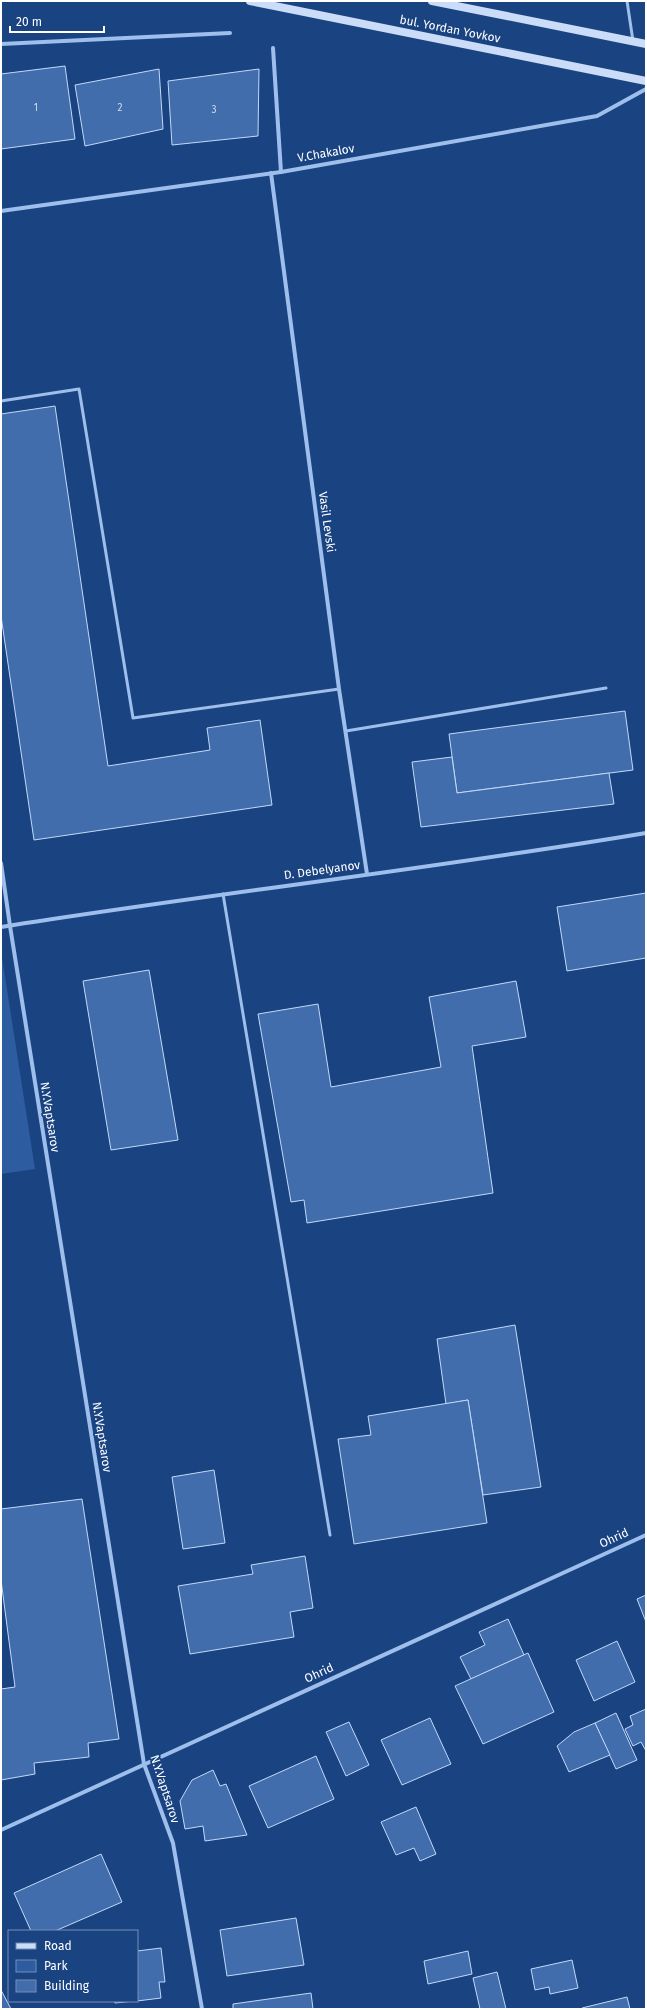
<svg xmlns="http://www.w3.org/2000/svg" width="647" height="2010" font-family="'Fira Sans',sans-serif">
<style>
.green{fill:#2d5ca1}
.building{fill:#426dac;stroke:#c3d9f8}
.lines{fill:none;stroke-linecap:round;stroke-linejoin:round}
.lane{stroke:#9ebeeb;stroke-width:3}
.street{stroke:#9ebeeb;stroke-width:4}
.secondary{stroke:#cadcf8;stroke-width:8}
.labels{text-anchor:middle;stroke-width:3.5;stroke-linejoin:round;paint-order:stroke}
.number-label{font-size:10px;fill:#d0daea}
.street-label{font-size:12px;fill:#fff;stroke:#1a4382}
</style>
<rect width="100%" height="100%" fill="#1a4382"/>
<!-- green -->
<path class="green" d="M1,951l34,218 -34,5z"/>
<!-- building -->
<g class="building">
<path d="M65,66l10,73 -74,10v-75z"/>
<path d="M159,69l4,60 -78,17 -10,-61z"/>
<path d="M259,69l-1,67 -86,9 -4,-64z"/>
<path d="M55,406l53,360 102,-16 -3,-22 53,-8 12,85 -238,35 -33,-224v-202z"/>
<path d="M625,711l8,59 -176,23 -8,-59z"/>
<path d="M452,757l5,36 152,-20 5,31 -193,23 -9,-65z"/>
<path d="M646,893v65l-79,13 -10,-64z"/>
<path d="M149,970l29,170 -67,10 -28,-169z"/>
<path d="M516,981l10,56 -54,9 21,147 -186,30 -3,-23 -13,2 -33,-188 60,-10 13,83 110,-20 -12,-70z"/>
<path d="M515,1325l26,162 -58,8 -15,-95 -22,4 -9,-65z"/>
<path d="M468,1400l19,123 -133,21 -16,-105 33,-4 -3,-19z"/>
<path d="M214,1470l11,73 -42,6 -11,-72z"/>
<path d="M82,1499l37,240 -31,4 1,14 -55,6 1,11 -34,6v-91l14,-2 -14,-107v-71z"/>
<path d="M305,1556l8,52 -23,4 4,25 -104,17 -12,-68 75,-12 -2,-9z"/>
<path d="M646,1595v27l-9,-23z"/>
<path d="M508,1619l16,36 -53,24 -11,-22 25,-12 -6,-13z"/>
<path d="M617,1641l18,41 -41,19 -18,-41z"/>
<path d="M528,1653l26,59 -71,32 -28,-58z"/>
<path d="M646,1709v42l-5,-9 -8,4 -8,-17 8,-4 -3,-9z"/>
<path d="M616,1713l21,47 -21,9 -21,-46z"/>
<path d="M430,1718l21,46 -49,21 -21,-45z"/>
<path d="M349,1722l20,43 -23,11 -20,-44z"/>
<path d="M595,1723l15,32 -41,17 -12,-26 17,-14z"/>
<path d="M316,1756l18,43 -66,29 -19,-42z"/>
<path d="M213,1770l7,16 6,-2 21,51 -42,6 -2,-15 -18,3 -5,-28 12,-21z"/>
<path d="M416,1807l20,47 -16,7 -6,-13 -18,7 -15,-33z"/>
<path d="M101,1854l21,48 -67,29h-24l-17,-38z"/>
<path d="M296,1918l8,47 -77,11 -7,-46z"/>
<path d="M161,1948l4,34h-6l2,16 -24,3v-50z"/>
<path d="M468,1951l4,23 -44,10 -4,-23z"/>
<path d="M572,1960l6,28 -28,6 -1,-7 -14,3 -4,-21z"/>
<path d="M497,1972l9,37h-26l-7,-31z"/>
<path d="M1,1990l10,19h-10z"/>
<path d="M311,1993l2,16h-80v-5z"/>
<path d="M627,1997l3,12h-48v-1z"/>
<path d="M114,2001h20l-19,2z"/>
</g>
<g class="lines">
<!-- lane -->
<g class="lane">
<path d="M627,1l6,40"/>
<path d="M1,401l78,-12 54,329 206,-29"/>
<path d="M346,731l260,-43"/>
<path d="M223,894l107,641"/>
</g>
<!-- street -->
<g class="street">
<path d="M1,44l229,-11"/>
<path d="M273,48l8,124"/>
<path d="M271,173l68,516 28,185"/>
<path d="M1,211l280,-39 316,-56 49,-27"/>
<path d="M1,863l9,63 134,838 29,79 29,166"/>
<path d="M1,927c215,-34 431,-58 645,-94"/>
<path d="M1,1830l645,-295"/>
</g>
<!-- secondary -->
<g class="secondary">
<path d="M250,1l396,80"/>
<path d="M432,1l214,43"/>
</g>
</g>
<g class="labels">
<!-- number labels -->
<g class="number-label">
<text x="36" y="111">1</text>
<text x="120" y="111">2</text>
<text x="214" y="113">3</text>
</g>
<!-- street labels -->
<g class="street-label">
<text transform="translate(450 29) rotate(11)" y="4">bul. Yordan Yovkov</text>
<text transform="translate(326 153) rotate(-10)" y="4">V.Chakalov</text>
<text transform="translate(327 522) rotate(82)" y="4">Vasil Levski</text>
<text transform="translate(322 870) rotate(-8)" y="4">D. Debelyanov</text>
<text transform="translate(50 1117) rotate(81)" y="4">N.Y.Vaptsarov</text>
<text transform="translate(102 1437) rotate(81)" y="4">N.Y.Vaptsarov</text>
<text transform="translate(614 1538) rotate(-25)" y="4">Ohrid</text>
<text transform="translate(319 1673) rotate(-25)" y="4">Ohrid</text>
<text transform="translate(165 1789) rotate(72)" y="4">N.Y.Vaptsarov</text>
</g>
</g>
<!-- border -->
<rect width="647" height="2010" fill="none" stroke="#ffffff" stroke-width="4"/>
<!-- legend -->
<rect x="8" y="1930" width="130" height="72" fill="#1a4382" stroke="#768eb4"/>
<rect x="16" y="1943" width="20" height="6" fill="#cadcf8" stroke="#768eb4"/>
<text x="44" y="1950" font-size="12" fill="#ffffff">Road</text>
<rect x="16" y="1960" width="20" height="12" fill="#2d5ca1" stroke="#768eb4"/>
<text x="44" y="1970" font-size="12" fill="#ffffff">Park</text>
<rect x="16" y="1980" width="20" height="12" fill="#426dac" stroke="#768eb4"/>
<text x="44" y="1990" font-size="12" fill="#ffffff">Building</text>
<!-- scale -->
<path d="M10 26v6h94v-6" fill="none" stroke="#ffffff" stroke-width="2"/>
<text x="16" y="26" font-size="12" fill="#ffffff" stroke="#1a4382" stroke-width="3" paint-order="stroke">20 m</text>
</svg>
